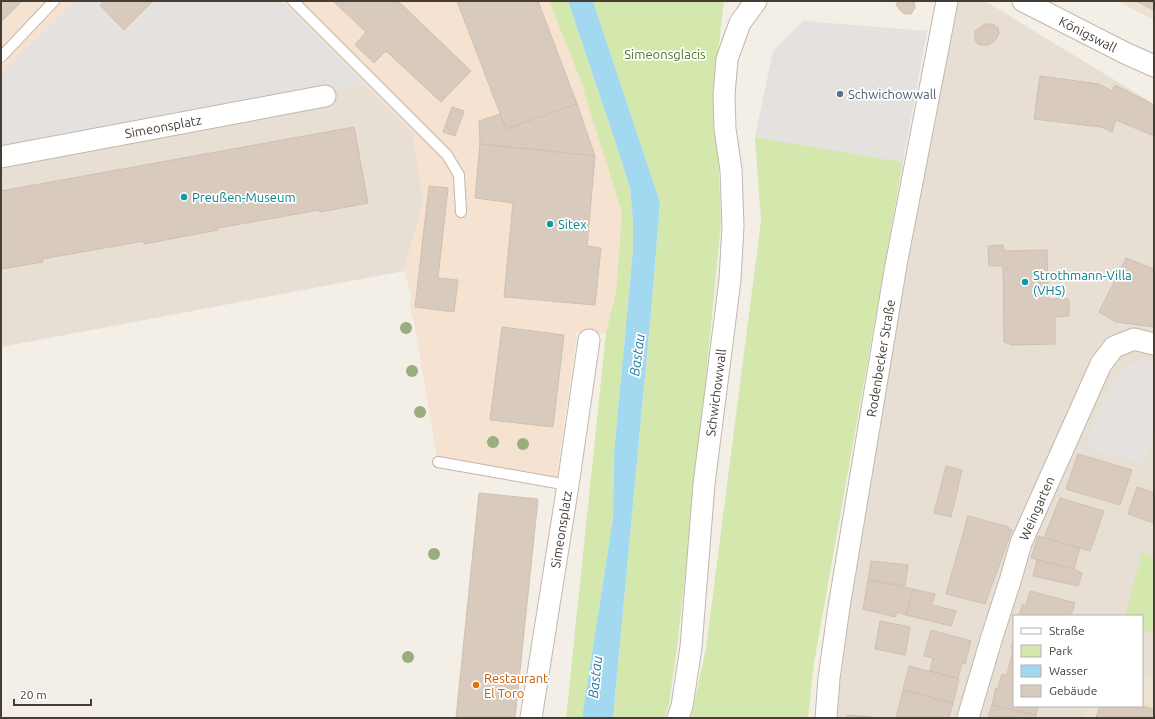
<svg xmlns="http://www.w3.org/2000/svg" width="1155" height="719" font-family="Ubuntu,sans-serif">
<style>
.residential{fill:#e7dfd4;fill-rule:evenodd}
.commercial{fill:#f5e2d1}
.education{fill:#ede1d0}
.green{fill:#d4e8ae}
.parking{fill:#e4e1de}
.water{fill:#a2d9f1}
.building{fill:#d8cbbe;stroke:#d0bfaf}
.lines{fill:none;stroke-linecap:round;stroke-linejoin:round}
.lane-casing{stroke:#c2b7ac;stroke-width:12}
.street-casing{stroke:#c2b7ac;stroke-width:23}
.lane{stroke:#fff;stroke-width:10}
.street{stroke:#fff;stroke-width:21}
.tree{fill:#99ad7e}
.service-dot{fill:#5c6f8a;stroke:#fff;stroke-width:1.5}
.culture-dot{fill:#0f9aa8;stroke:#fff;stroke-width:1.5}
.food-dot{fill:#e8710a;stroke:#fff;stroke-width:1.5}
.labels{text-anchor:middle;stroke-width:3.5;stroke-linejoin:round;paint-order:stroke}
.street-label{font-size:13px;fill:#463e35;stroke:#fff}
.park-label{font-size:13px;fill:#4f7828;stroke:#fff}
.service-label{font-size:13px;fill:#4e5e75;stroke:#fff;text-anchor:start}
.culture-label{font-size:13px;fill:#0d838f;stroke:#fff;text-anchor:start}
.food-label{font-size:13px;fill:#c56008;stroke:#fff;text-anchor:start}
.water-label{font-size:14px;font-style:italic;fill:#2b7da3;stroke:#fff}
</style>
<rect width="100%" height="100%" fill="#f3eee6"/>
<!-- residential -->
<g class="residential">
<path d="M951,1h34l169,103v614h-326l46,-275 47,-248zM1014,616h128v90h-128z"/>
<path d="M365,84l47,48 11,69 -19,70 -403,76v-190z"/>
</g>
<!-- commercial -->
<g class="commercial">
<path d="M1,1h73l-73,74z"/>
<path d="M281,1h268l31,78 42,134 -6,79 -10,41 -29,-1 -21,148 -119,-22 -23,-136 -4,-13 1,-14 -7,-24 19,-70 -11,-69z"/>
</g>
<!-- education -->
<g class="education">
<path d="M1117,1h37v19z"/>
<path d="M1142,676l12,4v38h-71l4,-12h55z"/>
</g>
<!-- green -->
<g class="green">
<path d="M549,1h19l48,143 14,44 3,34v28l-19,203 -1,65 -31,200h-16l40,-385 10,-41 6,-79 -42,-134z"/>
<path d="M593,1h131l-9,77 6,145 -24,245 -19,172 -9,64 -4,14h-52l39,-417 8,-99z"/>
<path d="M755,137l148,25 -89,501 -6,55h-117l15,-70 55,-427z"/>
<path d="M1142,553l12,4v76l-12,-3v-14h-17z"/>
</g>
<!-- parking -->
<g class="parking">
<path d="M74,1h207l84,83 -364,73v-82z"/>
<path d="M803,21l124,10 -24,131 -148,-25 18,-86z"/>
<path d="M1141,360h13v69l-10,35 -60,-16 17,-42 15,-27 12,-13z"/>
</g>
<!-- water -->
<path class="water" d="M568,1h25l67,201 -8,99 -39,417h-31l31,-200 1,-65 19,-203v-28l-3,-34 -14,-44z"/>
<!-- building -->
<g class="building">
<path d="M1,1h21l-21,21z"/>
<path d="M104,1h49l-29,29 -24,-25z"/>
<path d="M333,1h65l73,70 -30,31 -55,-51 -12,12 -19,-18 11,-13z"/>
<path d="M457,1h81l39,103 -71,25z"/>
<path d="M898,1h16l1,7 -4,6h-7l-3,-3 -5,-6z"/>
<path d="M1136,1h18v9z"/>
<path d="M985,24h8l5,4 1,5 -2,5 -4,4 -5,3h-5l-5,-1 -3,-4v-9z"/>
<path d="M1040,76l59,8 13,7 3,-6 39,20v31l-38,-16 -4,12 -11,-5 -67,-8z"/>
<path d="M577,104l18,52 -115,-12 -1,-23 21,-7 6,15z"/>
<path d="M452,107l12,4 -9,25 -12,-4z"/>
<path d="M354,127l14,76 -48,9 -1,-2 -101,18v2l-74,14v-3l-102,18 1,3 -42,7v-78z"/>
<path d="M480,144l115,12 -8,90 14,2 -6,57 -91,-8 9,-94 -38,-5z"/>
<path d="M429,186l19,2 -10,90 20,2 -4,32 -39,-5z"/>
<path d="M1003,245l1,6 43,-1 1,49h21v17l-14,1v27l-43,1 -8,-3 -1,-76h-14l-1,-20z"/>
<path d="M1126,258l28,11v58l-38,-5 -17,-10z"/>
<path d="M502,327l62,8 -11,92 -63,-7z"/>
<path d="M1078,454l54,16 -12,35 -54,-16z"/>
<path d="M946,466l16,4 -11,47 -17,-4z"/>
<path d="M1137,487l17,6v30l-26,-9z"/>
<path d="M479,493l59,6 -23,219h-59z"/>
<path d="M1060,498l44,13 -14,40 -46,-13z"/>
<path d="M968,516l41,11 -1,2 4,1 -27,74 -39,-10z"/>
<path d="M1038,536l42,12 -6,21 -43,-11z"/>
<path d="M1037,560l37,9 8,4 -4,13 -45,-10z"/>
<path d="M871,561l37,4 -3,21 -37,-6z"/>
<path d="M868,580l45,9 -7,26 -9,-3 -2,5 -32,-8z"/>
<path d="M913,589l22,5 -3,11 24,6 -5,15 -45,-11z"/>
<path d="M1030,591l45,12 -4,13h-52l3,-11h4z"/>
<path d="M880,621l30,6 -5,28 -30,-6z"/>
<path d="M931,630l40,11 -6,23 -3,-1 -4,15 -28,-7 3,-13 -9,-2z"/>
<path d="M1014,638v68h24l-2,9 -44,-10 4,-17 2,1 4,-15 5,1 6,-26 -2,-1z"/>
<path d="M909,666l50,13 -6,24 -50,-13z"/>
<path d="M903,690l50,13 -4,15h-53z"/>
<path d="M992,705l44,10 -1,3h-47z"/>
<path d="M1100,706h42l12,3v9h-58z"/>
<path d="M848,715l35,3h-36z"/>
</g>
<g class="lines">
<defs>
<g id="lane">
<path d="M293,1l154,154 12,20 2,37"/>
<path d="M1,57l53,-56"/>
<path d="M438,462l130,23"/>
</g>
<g id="street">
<path id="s1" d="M1023,1l102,52 29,13"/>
<path id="s2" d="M1,157l324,-61"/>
<path id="s3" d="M531,718l37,-233 21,-145"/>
<path id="s4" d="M678,718l4,-12 9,-59 13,-163 26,-204 3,-54 -2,-56 -6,-41 -1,-34 3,-36 13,-36 16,-22"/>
<path id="s5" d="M826,718l3,-40 10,-71 57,-342 51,-264"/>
<path id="s6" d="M968,718l23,-78 20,-62 10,-35 80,-179 13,-17 20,-8 20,5"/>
</g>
</defs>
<!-- lane casing -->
<use href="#lane" class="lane-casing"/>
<!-- street casing -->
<use href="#street" class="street-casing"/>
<!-- lane -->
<use href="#lane" class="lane"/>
<!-- street -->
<use href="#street" class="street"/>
</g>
<!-- trees -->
<g class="tree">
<circle cx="406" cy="328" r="6"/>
<circle cx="412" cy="371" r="6"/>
<circle cx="420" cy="412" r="6"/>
<circle cx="493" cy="442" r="6"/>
<circle cx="523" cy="444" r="6"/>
<circle cx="434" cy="554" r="6"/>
<circle cx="408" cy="657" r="6"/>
</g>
<!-- markers -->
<circle class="service-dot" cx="840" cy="94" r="4"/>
<g class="culture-dot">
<circle cx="184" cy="197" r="4"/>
<circle cx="550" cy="224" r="4"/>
<circle cx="1025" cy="282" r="4"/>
</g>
<circle class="food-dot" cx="476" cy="685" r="4"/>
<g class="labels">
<!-- street labels -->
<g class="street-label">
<text dy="5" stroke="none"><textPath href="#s1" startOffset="73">Königswall</textPath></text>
<text dy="5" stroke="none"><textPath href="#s2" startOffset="165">Simeonsplatz</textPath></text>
<text dy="5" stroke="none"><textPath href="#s5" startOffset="364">Rodenbecker Straße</textPath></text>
<text dy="5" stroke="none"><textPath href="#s4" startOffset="328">Schwichowwall</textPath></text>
<text dy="5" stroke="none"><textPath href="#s6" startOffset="221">Weingarten</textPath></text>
<text dy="5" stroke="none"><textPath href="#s3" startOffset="191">Simeonsplatz</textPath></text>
</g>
<!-- park labels -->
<g class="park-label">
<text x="665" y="59">Simeonsglacis</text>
</g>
<!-- service labels -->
<g class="service-label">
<text x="848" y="99">Schwichowwall</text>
</g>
<!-- culture labels -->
<g class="culture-label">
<text x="192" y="202">Preußen-Museum</text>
<text x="558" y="229">Sitex</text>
<text x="1033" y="280">Strothmann-Villa<tspan x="1033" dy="15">(VHS)</tspan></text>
</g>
<!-- food labels -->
<g class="food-label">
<text x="484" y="683">Restaurant<tspan x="484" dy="15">El Toro</tspan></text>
</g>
<!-- water labels -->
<g class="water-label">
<text transform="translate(637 355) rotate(-82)" y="5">Bastau</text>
<text transform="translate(595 677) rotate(-84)" y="5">Bastau</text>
</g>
</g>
<!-- border -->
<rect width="1155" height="719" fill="none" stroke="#463e35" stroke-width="4"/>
<!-- legend -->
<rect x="1013" y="615" width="130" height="92" fill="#ffffff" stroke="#b5b2ae"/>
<rect x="1021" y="628" width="20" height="6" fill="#ffffff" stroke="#b5b2ae"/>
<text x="1049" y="635" font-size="12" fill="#463e35">Straße</text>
<rect x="1021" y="645" width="20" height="12" fill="#d4e8ae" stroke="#b5b2ae"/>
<text x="1049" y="655" font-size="12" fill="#463e35">Park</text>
<rect x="1021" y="665" width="20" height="12" fill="#a2d9f1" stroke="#b5b2ae"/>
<text x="1049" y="675" font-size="12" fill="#463e35">Wasser</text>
<rect x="1021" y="685" width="20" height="12" fill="#d8cbbe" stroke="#b5b2ae"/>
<text x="1049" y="695" font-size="12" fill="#463e35">Gebäude</text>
<!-- scale -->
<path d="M14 699v6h77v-6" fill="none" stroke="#463e35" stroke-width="2"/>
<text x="20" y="699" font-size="12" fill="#463e35" stroke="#ffffff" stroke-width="3" paint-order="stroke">20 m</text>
</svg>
